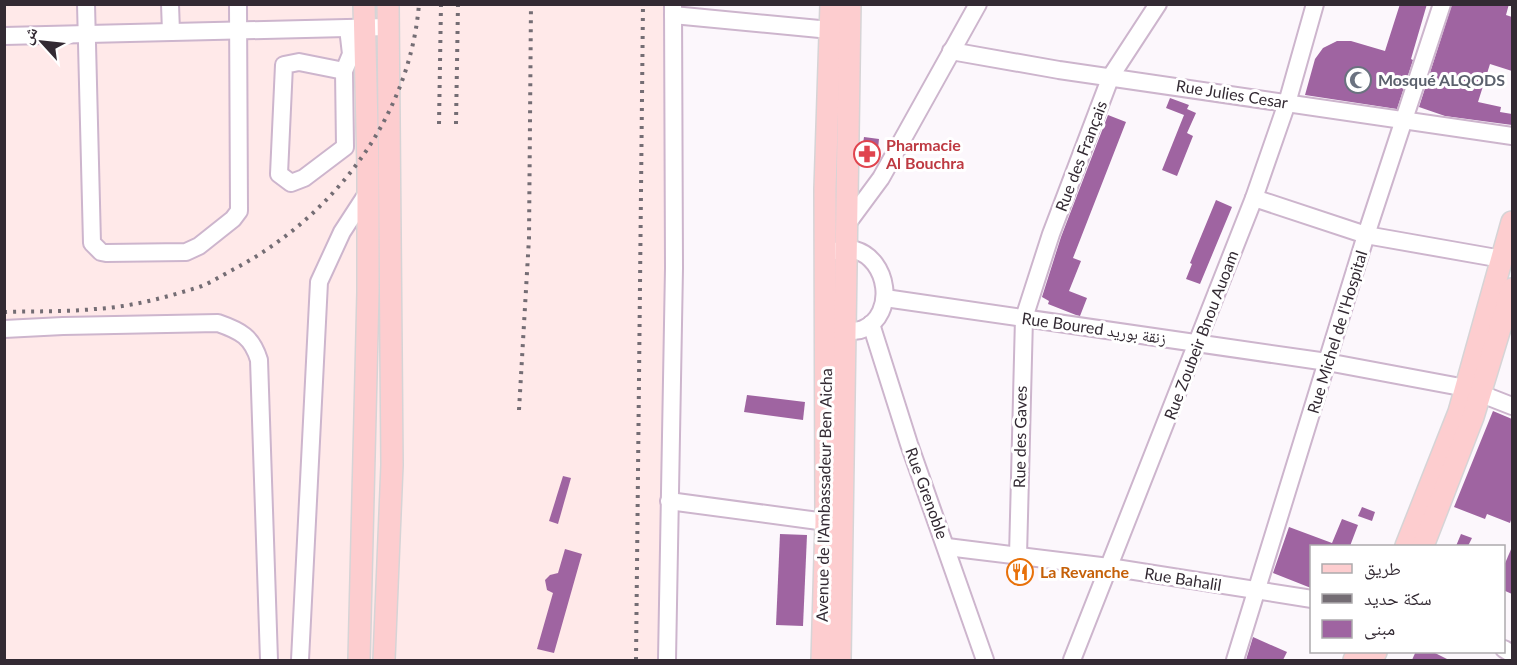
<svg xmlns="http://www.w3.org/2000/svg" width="1517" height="665" font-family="Lato,'Noto Naskh Arabic',sans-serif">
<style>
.industrial{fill:#ffe9e9}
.building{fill:#9f64a1}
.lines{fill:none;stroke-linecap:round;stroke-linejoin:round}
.minor-casing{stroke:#cdb5cd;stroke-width:20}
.major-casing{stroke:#d6d4d6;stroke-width:24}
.minor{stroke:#fff;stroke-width:16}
.major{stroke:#fdcdcf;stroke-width:21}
.rail{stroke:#746d74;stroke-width:4;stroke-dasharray:3 6;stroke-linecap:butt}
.labels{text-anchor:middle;stroke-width:6;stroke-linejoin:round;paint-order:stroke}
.worship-label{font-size:16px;font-weight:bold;fill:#5b616d;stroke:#fff;text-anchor:start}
.street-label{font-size:16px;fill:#332a33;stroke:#fff}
.health-label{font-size:16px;font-weight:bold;fill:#be3a42;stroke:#fff;text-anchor:start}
.food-label{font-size:16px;font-weight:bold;fill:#c56008;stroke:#fff;text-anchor:start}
</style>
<rect width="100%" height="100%" fill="#fcf7fc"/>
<!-- industrial -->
<path class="industrial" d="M4,5h677l-17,655h-659z"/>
<!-- building -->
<g class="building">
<path d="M1400,4h27l-16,55 2,1 -16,49 -92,-14 10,-36 8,-11 14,-7h14l34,10z"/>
<path d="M1452,4h57l-3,11 6,2v54l-22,-7 -12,38 23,5 -1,5 12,2v11l-67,-9 -26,-9z"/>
<path d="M1170,98l19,7 -2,4 9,4 -9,20 6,3 -16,40 -15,-6 22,-55 -18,-7z"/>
<path d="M1108,115l18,7 -53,136 8,3 -12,30 18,7 -7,18 -4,-1 -28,-11 1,-3 -7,-4 19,-60z"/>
<path d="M864,137l15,2 -2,20 -16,-2z"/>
<path d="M1216,200l16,7 -32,77 -14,-5 6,-15 -2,-1z"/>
<path d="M747,395l58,7 -2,18 -59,-8z"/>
<path d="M1493,411l19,8v98l-2,6 -23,-9 -2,5 -31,-12z"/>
<path d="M563,476l8,2 -13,46 -9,-3z"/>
<path d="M1362,507l13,5 -3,9 -14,-5z"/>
<path d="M1342,519l16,6 -8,21h-39v42l-38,-15 16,-46 43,16z"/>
<path d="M780,534l27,1 -4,91 -27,-1z"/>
<path d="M1461,534l11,4 -4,8h-12z"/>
<path d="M1512,547v47l-9,-4v-22z"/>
<path d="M565,549l17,5 -28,99 -17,-4 16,-56 -6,-3 -2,-10 5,-5 8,-2z"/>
<path d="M1253,637l34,15 -4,8h-37z"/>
<path d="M1416,651h15l18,9h-37z"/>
</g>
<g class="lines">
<defs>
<g id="minor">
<path d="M86,4l6,239 9,9 5,1 80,-1 13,-6 34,-27 6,-8 -1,-207"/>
<path d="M170,4l1,28"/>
<path d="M673,15l157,15"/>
<path d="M4,36l384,-9"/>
<path d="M951,51l108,19 453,66"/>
<path d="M344,71l-45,-9 -15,3 -5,109 12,9 13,-5 41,-31 -1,-76 7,-17 -3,-26"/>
<path d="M1254,198l112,37 136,24"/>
<path d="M847,224l34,-46 97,-174"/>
<path d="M885,298l442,64 139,26 46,18"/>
<path d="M871,324l38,120 76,216"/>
<path d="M4,329l59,-3 155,-3c23,8 34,14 41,37l10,300"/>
<path d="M835,330c9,0 20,3 28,-1 34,-15 25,-70 -8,-79 -7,-2 -13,0 -19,1"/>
<path d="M669,501l157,21"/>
<path d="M947,547l162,20 203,32"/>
<path d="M1018,556l6,-238 27,-84 60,-158 47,-72"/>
<path d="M1504,649l8,5"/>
<path d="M300,660l19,-378 23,-50 26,-40"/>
<path d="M667,660l7,-392 -1,-264"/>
<path d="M1072,660l182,-462 33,-95 28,-99"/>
<path d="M1235,660l131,-425 76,-231"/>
</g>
<g id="major">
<path d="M1406,546l53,-134 53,-190"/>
<path d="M1423,546l50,-129 39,-128"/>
<path d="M359,660l9,-368v-124l-4,-164"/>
<path d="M384,660l8,-195 -4,-461"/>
<path d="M822,660l4,-138 -1,-333 6,-185"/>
<path d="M840,660l10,-656"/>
<path d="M1354,660l4,-8"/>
<path d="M1372,660l4,-8"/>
</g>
</defs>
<!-- minor casing -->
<use href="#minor" class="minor-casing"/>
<!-- major casing -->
<use href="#major" class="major-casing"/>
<!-- minor -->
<use href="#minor" class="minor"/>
<!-- major -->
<use href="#major" class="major"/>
<!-- rail -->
<g class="rail">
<path d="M439,124l2,-120"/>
<path d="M456,124l2,-120"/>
<path d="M4,312c31,-1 61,0 91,-3 36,-2 73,-12 107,-23 12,-5 24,-13 36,-19 97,-53 172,-151 181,-263"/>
<path d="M519,410l10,-172 2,-234"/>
<path d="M636,660l7,-656"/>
</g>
</g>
<!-- icons -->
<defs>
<symbol id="mosque-ring" viewBox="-11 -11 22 22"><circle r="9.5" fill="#fff" stroke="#6b7280" stroke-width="1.5"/><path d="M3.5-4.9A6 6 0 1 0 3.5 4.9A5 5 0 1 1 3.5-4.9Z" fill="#6b7280"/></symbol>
<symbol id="pharmacy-ring" viewBox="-11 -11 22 22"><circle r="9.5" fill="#fff" stroke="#e0444e" stroke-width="1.5"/><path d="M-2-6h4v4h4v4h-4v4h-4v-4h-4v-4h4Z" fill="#e0444e"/></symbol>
<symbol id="restaurant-ring" viewBox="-11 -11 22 22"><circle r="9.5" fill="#fff" stroke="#e8710a" stroke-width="1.5"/><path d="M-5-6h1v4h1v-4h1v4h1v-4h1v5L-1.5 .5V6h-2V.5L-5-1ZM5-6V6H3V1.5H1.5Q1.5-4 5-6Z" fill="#e8710a"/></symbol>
</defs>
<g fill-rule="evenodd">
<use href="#mosque-ring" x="1343" y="65" width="30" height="30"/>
<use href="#pharmacy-ring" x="852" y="139" width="30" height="30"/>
<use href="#restaurant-ring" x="1005" y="557" width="30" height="30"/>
</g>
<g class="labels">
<!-- worship labels -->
<g class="worship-label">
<text x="1378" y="86">Mosqué ALQODS</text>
</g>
<!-- street labels -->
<g class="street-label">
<text transform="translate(1232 94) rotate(9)" y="6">Rue Julies Cesar</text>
<text transform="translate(1081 156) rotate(-69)" y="6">Rue des Français</text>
<text transform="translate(1094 328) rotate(8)" y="6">Rue Boured زنقة بوريد</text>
<text transform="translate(1337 332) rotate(-73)" y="6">Rue Michel de l'Hospital</text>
<text transform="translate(1201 335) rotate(-69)" y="6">Rue Zoubeir Bnou Auoam</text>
<text transform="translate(1020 437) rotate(-89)" y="6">Rue des Gaves</text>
<text transform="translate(927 493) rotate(70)" y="6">Rue Grenoble</text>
<text transform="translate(824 495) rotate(-89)" y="6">Avenue de l'Ambassadeur Ben Aicha</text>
<text transform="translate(1183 579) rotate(9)" y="6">Rue Bahalil</text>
</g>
<!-- health labels -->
<g class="health-label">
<text x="886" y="151">Pharmacie<tspan x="886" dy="18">Al Bouchra</tspan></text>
</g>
<!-- food labels -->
<g class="food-label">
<text x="1040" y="578">La Revanche</text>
</g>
</g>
<!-- border -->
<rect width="1517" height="665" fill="none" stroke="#332a33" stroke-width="12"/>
<!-- legend -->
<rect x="1310" y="545" width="195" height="108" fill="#ffffff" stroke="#adaaad" stroke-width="1.5"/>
<rect x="1322" y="564" width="30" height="9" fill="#fdcdcf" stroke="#adaaad" stroke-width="1.5"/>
<text x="1364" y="575" font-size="18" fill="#332a33">طريق</text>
<rect x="1322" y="594" width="30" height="9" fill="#746d74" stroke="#adaaad" stroke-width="1.5"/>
<text x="1364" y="605" font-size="18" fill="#332a33">سكة حديد</text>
<rect x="1322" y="620" width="30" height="18" fill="#9f64a1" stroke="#adaaad" stroke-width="1.5"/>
<text x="1364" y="635" font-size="18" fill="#332a33">مبنى</text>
<!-- north arrow -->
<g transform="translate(42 42) rotate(297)" stroke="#ffffff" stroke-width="4.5" paint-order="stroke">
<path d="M0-4.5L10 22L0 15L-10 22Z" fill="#332a33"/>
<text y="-9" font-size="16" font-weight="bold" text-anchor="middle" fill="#332a33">ش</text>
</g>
</svg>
